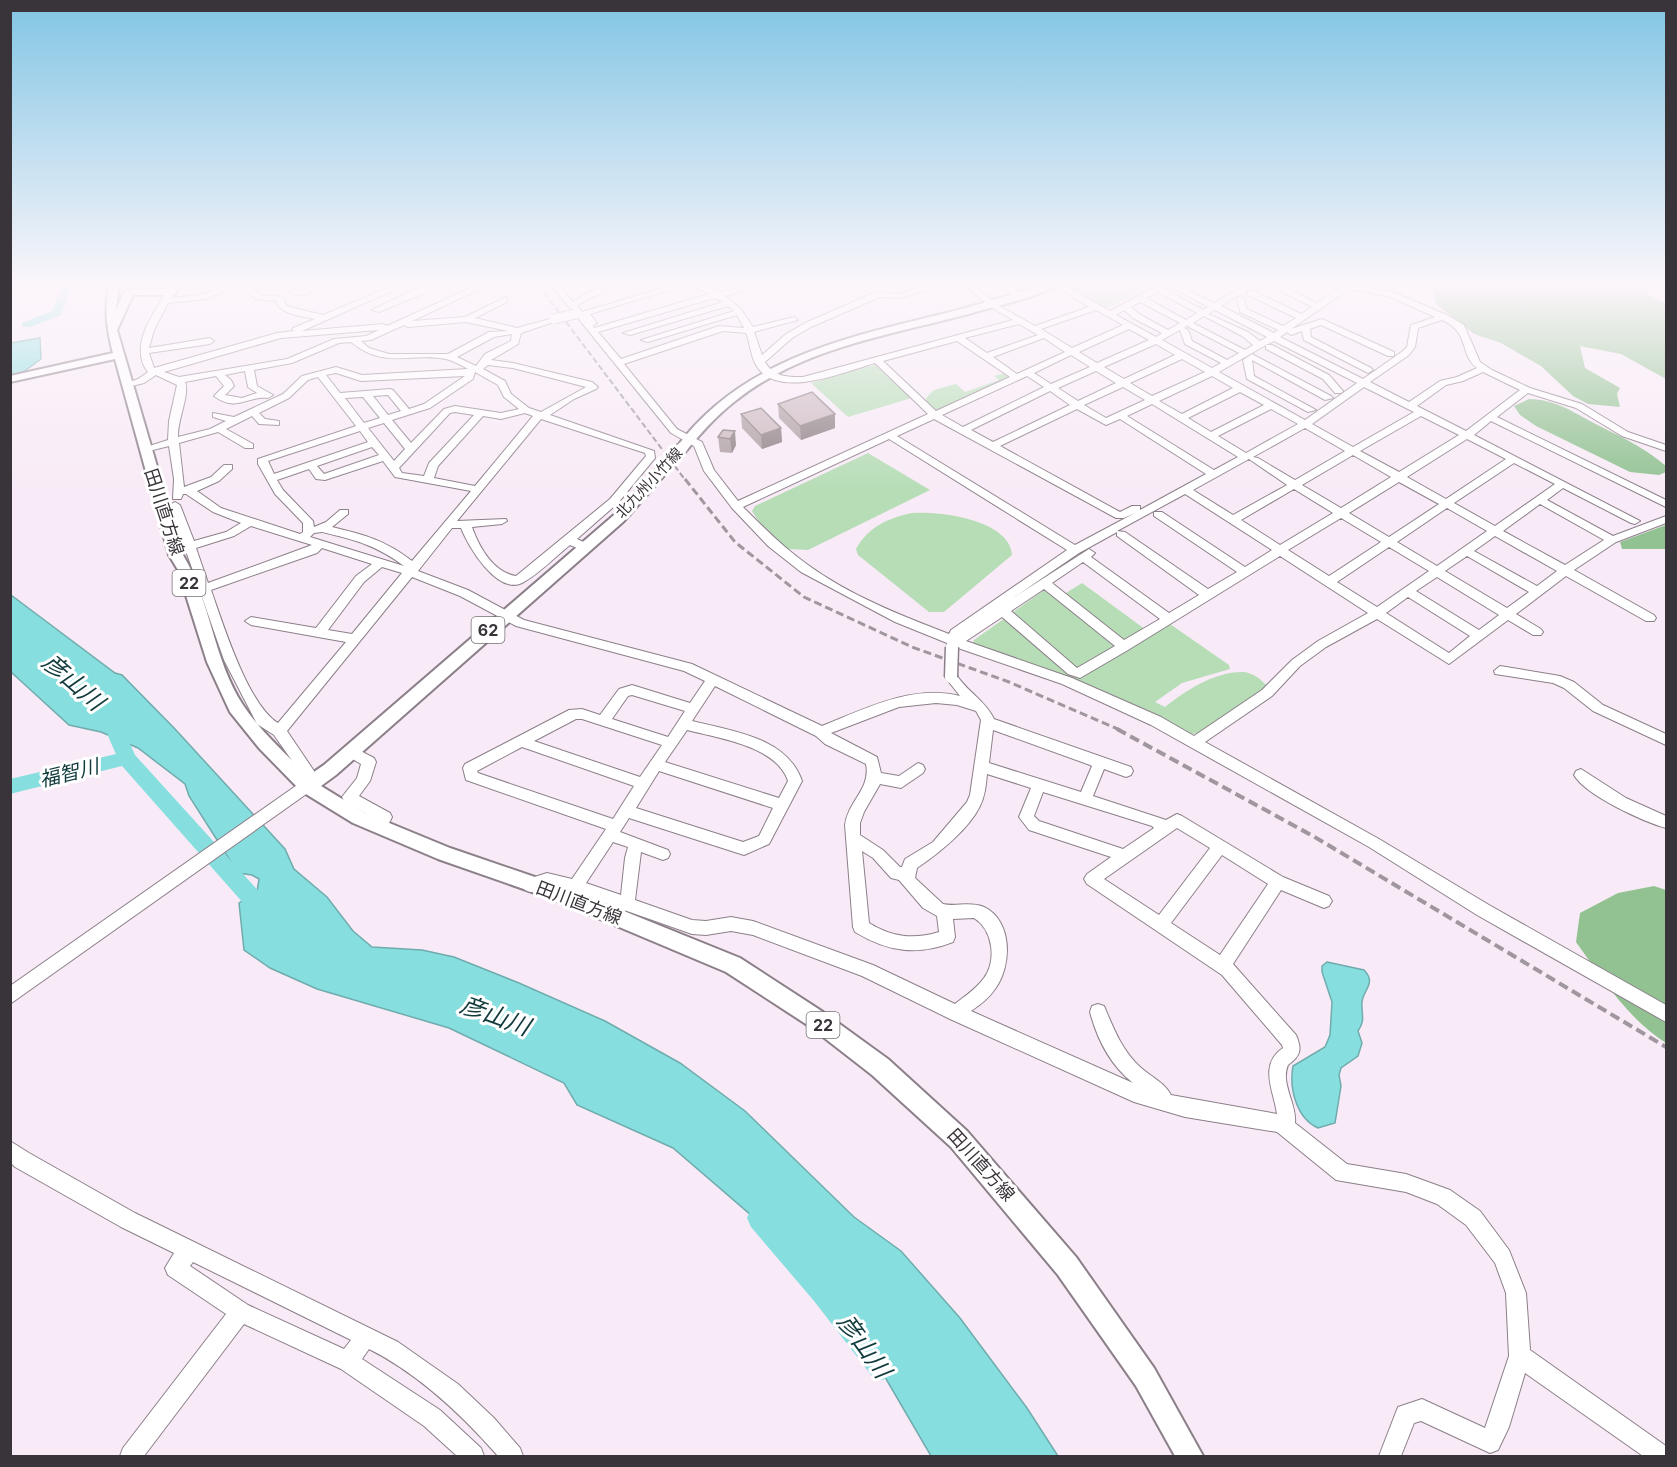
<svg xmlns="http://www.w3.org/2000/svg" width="1677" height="1467" font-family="Inter,'Noto Sans JP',sans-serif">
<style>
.green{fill:#b6ddb6}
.forest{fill:#92c292}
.water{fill:#87dedf;stroke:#70abad;stroke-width:1.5}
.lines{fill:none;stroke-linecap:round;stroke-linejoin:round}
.river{fill:#87dedf;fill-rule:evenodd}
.minor-casing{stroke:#8b7f89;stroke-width:2}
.major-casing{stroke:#8b7f89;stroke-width:4}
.minor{fill:#fff;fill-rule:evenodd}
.major{fill:#fff;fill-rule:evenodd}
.rail-far2{stroke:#9f969f;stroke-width:2;stroke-dasharray:6 3;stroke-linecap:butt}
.rail-far1{stroke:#9f969f;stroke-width:3;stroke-dasharray:8 4;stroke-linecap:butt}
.rail{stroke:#9f969f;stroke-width:4;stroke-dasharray:10 5;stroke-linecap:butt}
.minor-bridge-far1-casing{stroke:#8b7f89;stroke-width:11;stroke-linecap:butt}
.minor-bridge-casing{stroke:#8b7f89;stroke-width:15;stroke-linecap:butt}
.major-bridge-casing{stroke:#8b7f89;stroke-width:14;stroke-linecap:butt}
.minor-bridge-far1{stroke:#fff;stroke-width:9}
.minor-bridge{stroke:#fff;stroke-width:12}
.major-bridge{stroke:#fff;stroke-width:11}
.wall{fill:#afa0a5}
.shaded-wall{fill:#8f8286}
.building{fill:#ccbac0;stroke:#8f8286;stroke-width:1.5}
.labels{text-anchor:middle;stroke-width:6;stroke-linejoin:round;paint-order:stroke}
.far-street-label{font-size:15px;fill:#393439;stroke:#fff}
.shield{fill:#fff;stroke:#747174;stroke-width:1.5}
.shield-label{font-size:16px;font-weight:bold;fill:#393439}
.street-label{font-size:18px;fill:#393439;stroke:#fff}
.water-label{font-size:20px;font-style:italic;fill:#113b3c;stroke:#fff}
.near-water-label{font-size:24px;font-style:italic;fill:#113b3c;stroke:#fff}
</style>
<rect width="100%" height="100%" fill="#f8ebf7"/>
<!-- green -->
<g class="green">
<path d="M1072,286h80l-47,23 -37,-21z"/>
<path d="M875,365l37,33 -64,19 -37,-34z"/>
<path d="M1005,373l6,4 -72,34 -4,-1 -9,-9v-3l8,-8 22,-6 9,8 34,-12 -5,-4z"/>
<path d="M868,453l62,37 -122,60 -20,-1 -27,-24 -9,-14 3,-5z"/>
<path d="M912,513c27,-2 97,6 100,42l-68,57h-15l-71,-57 -2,-6c12,-22 32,-31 56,-36z"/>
<path d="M1082,583l71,52 17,-11 59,41 1,4 -48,14 -27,19 10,5c20,-16 49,-35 77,-35 11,0 20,8 27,16l-71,45 -6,1 -103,-49 -116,-42 1,-3 73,-52 38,31 17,18 7,-2 -43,-42z"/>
</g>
<!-- forest -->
<g class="forest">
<path d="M1433,286h208l5,7 20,11v75l-45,-25 -41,-8 5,22 35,20 -3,6 3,13 -32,-3 -15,-8 -32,-30 -40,-23 -27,-9 -38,-30z"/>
<path d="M1529,399c26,1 39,10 61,22 27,14 53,25 76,45v6l-7,3 -29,-3 -94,-46 -16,-11 -6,-9z"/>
<path d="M1666,525v24h-44l-2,-7z"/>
<path d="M1654,886l12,4v153c-38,-24 -64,-65 -90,-101l4,-29 38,-20z"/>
</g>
<!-- water -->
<g class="water">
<path d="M40,338l1,21 -30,22v-38z"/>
<path d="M11,595l104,78 7,2 53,54 110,120 9,20 33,28 26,34 19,16 50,3 32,7 65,26 86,38 75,42 65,48 109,106 47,34 59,67 67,90 31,48h-127l-101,-173 -157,-135 -96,-43 -13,-22 -115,-55 -132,-39 -47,-21 -26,-18 -5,-47 18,-12 2,-12 -7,-4 -14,-2 -49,-77 -4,-12 -47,-36 -37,-16 -32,-7 -58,-53z"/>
<path d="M1327,962l37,8c13,13 -1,20 -2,32 -1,12 4,18 -4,29l4,12 -4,13 -17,12 -2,7 2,11 -6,37 -17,5c-22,-10 -29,-40 -25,-62l32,-19 5,-12 2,-33 -10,-30v-6z"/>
</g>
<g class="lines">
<!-- river -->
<g class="river">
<path d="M62,286h10l-11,29 -31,12h-8v-4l30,-12z"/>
<path d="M114,711l6,2 5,20 10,22 138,152 3,7 -3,7 -7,2 -7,-2 -137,-155 -112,28v-15l106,-25c-5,-12 -15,-28 -8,-41z"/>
<path d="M760,1205l9,4 65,72 58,75 4,10 -4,10 -10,4 -10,-4 -58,-75 -63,-74 -4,-9 4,-9z"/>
</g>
<defs>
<g id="minor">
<path d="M223,286h11l-28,13 -38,4 -14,27 -5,18 61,-10 4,3 -4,3 -61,9 5,15 123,-35 16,-2v-3l22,-9c-12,-3 -35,-4 -39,-18l-20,-2 -16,-13h9l12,9 22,2 3,8 4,2 33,8 69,-29h11l-101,45 81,-7 4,2 88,-40h11l-74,35 53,-4 39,-19h3v4l-32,16 42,10 40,-11v4l-36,12 -3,11 -27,16 22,3 79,19 6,5 -2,2 -22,10 -24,16 104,36 1,7 -37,45 -41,36 11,5v6l-4,1 -14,-6c-14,11 -32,30 -48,38 -25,12 -54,-37 -61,-55h-9l-34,43 50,19 56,30 168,44 130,62c43,-17 90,-42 138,-30l-15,-19 1,-3h10c10,17 29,26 38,45l137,48 2,4 -2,4 -5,2 -22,-8 -11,27 73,24 11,-6 5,2 101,61 46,19 3,5 -3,5 -5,2 -43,-18 -48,74 63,71c6,14 5,21 -8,30 -8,18 9,39 7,58l52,41 59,10 44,16 30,21 29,39 17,43 4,57 136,96v10h-23l-118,-83 -16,54 -11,23 -8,3 -69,-32 -7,2 -13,33h-22l19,-49 24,-8 63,29 24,-72 -3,-63 -11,-30 -29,-38 -29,-21 -31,-12 -70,-12 -59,-48 -92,-15 -51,-15 -184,-83 -88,-43 -109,-41 -22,-4 -25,4 -14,-1 -116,-41 -29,-6 -17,5 -5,-2 -3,-5 3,-5 22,-7 25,6 34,-50 -140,-49 -3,-12 2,-4 104,-54 13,-1 18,6 19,-26 13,-4 58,18 15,-22 -21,-10 -168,-45 -56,-30 -48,-19 -125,154 27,40 -2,19 -302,214v-18l290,-203v-11l-26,-37 -17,-11 -33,-64 -54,-155 5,-3 5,3 14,36 32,-9 15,-9 -28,-11 -27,-18h-3l-2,5h-8l1,-20 -5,-33 -24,6 -5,-3 28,-9 1,-19 8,-36 -21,-10 -12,8 -16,4 -5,-3 15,-5 10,-7c-20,-25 6,-60 20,-82l7,2 -4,6 30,-3zM466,322l42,9 -19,1 -41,22h-59l-20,-6 -8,-7 10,-1 33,-15 4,2zM379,330l-13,6 -32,3 -47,20 -108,18 -15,-5 117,-34zM512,334l-1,7 -26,13 -9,12 -19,-9 37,-20zM351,342c34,28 59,10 95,17 7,2 15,6 22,10l-106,6 -26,-8 -34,9 -19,18 -49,23 -21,-4v4l13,4 -16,8 -32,8c-1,-17 12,-41 7,-55l31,-6 8,10 -10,10c22,17 35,-1 54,2l5,-3 -16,-9 -3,-16 38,-7 47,-20zM488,365l25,3 73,19 -45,25 -12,-4 -18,-14 -6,-13 -22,-12zM245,371l3,16 9,6 -15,5 -17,-3 9,-9 -3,-6 -6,-5zM475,372l23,13 6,12 15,12 -18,4 -46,-7 -11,3 -33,34 -19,-23 38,-12 43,-29zM336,373l25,8 104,-5 -41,28 -15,5 -16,-19 -3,-1 -50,4 -14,-18zM318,377l38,49 -98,33v5l17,30 28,29v9l-3,2 -79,-26 -24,-17 22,-10 13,-12v-4h-8l-13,12 -27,10 -5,-44 39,-11 27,16h8v-4l-27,-15 26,-13 7,8 20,1v-4l-14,-2 -6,-6 30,-15 19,-18zM388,395l13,16 -13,4 -15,-19zM363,397l17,21 -16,5 -19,-25zM455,412l19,3 -45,48 -5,13 -22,-3 -3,-5 51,-55zM525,413l8,3 -58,70 -41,-8 4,-12 45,-50 18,3zM541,419l104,34 1,3 -36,43 -94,77c-23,-4 -37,-29 -44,-49l30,-3 5,-3 -1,-2 -49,2zM384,423l21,26 -11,12 -26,-33zM360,431l8,11 -94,32 -6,-13zM372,447l7,8 -55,19 -7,-8zM383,461l12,16 76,14 -59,70c-27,-21 -47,-26 -80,-34l16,-13v-4h-8l-14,12 -12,5 -1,-6 -30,-31 -6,-10 32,-11 7,10 9,1zM251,526l61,19 -104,38 -12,-35 38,-12zM322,532c33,8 54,13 82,34l-94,-29 4,-4zM322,548l50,16 -16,12 -40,52 -65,-11 -6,4 6,4 95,17 -68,81c-30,-18 -55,-99 -67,-133l106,-37zM382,567l20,6 -50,61 -24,-4 36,-48zM715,686l101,50 9,8 41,20c5,25 -18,37 -21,61l8,102 2,5c33,20 62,24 98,10l2,-5 -2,-18 21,-1c19,12 23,42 10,60 -8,11 -19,18 -29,26l-82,-39 -120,-44 -22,-4 -25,4 -14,-1 -57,-20 6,-48 22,8 5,-2 2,-4 -2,-4 -48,-18 9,-14 115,37 25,-11 33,-63c-15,-44 -70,-50 -110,-60zM632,695l53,16 -17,26 -56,-18 16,-23zM936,703l21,2 19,6 5,9 -11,75 -3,7 -34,40 -28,17 -3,8h-2l-17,-17 -23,-15v-12l4,-11 16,-28 21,4 22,-15 2,-4 -2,-4 -5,-2 -19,13 -18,-3 -4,-16 -46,-24 68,-26zM576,719h6l80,26 -22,32 -106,-36zM687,730c31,8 90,16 101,51l-9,17 -114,-36zM993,730l97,35 2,1 -11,26 -92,-29zM522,747l112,39 -21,33 -135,-46 -1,-2zM659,771l114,37 -14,28 -16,6 -107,-34zM987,774l44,14 -12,29 10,13 82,27 -24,17 -3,5 3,5 135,91 60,70 1,3c-25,17 -9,43 -6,66l-106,-19c-7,-13 -20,-18 -31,-28 -19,-18 -26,-38 -36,-61l-6,-2 -6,2 -2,6c7,27 21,54 43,71l-162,-72c9,-6 18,-13 24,-22 17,-23 18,-68 -11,-82 -14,-6 -28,0 -41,-3l-28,-26 2,-10c21,-14 52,-39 63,-62 5,-10 6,-21 7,-32zM1043,792l109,34 2,2 -31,21 -84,-28 -5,-5zM1177,828l33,20 -51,67 -55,-36zM613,842l15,5 -3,11 -4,37 -35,-12zM862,851l11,7 18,20 8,2 24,28 14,8 2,16c-26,8 -47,5 -70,-9zM1222,855l46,29 -48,71 -49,-32z"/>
<path d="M308,286h9c-7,8 -18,12 -28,6l4,-2h11z"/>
<path d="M422,286h8l-3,6 -48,20 -7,-2z"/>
<path d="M552,286h8l13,16c13,-10 29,-16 45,-16l-30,13 -11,7 5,6 88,-26h13l-93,28 7,9 -4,2 1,3 115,-34 -15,-8h11l14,7 26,-7h13l-33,10 15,12 13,19 41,-10 4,3 -44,12 8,23 24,-21 19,-11 71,-31 25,2 24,-8h13l-37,12 -21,-1 -69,30 -19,11 -27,24c9,15 22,15 38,15l210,-57 -24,-14 -23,-20h9l21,18 39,22 54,-19 -34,-21h10l45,25 47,-25h10l-3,3 39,21 5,-3 -38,-21h10l34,17 30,-17h10l-33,20 53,27 4,-3 -38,-18 -3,-15h6l4,12 36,17 13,-8 -48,-23v-4h6l47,23 11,-7 -40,-21h11l34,17 25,-17h18l35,7 52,22 17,10 16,37 12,8 38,18 52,16 46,28 38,13v6l-44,-15 -46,-28 -48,-15 -31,24 169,83v7l-175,-86 -17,14 166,86 -5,3 -4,-1 -68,-35 -16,12 66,36 53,-20v7l-50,19 -42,28 80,45 2,3 -2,3h-8l-80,-45 -50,38 25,15 2,3 -2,3h-8l-25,-15 -59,44 -72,-45 -51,28 -26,19 -28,30 -67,46 174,97 110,66 177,100v17l-189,-107 -108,-68 -218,-122 -89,-41 -104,-36 -6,3 -4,-1 -1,-7 -52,-21 -94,-50 -33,-26 -36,-38 -28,-37 -10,-25 -23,-13zM1349,289l41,8 45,20 -24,8 -4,22 -4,4 -40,28 -83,-42 7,-5 4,3 11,-4 2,9 64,33 5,-3 -2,-2 -60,-31 -1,-8 11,-4 67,31h6v-4l-72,-33 -31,10zM1158,292l39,21 -11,7 -40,-22zM714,298l9,4 -100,31 7,2 98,-29 6,5 -93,29 7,2 89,-27 7,13 -25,-2 -98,33 -23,-27zM1140,302l40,21 -12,7 -29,-16 -8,-7zM1096,310l27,15 -51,23 -31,-19zM1124,310l9,8 29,15 -6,4 -40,-22zM1215,310l52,27 -7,4 -12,-9 -40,-18zM1204,316l38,20 11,9 -8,5 -52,-27zM1442,320c29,13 17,35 35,48l-20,9 -17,4 -31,21 -39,-20 39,-27 6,-8 3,-19zM1019,324l19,11 -51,18 -22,-15zM1188,325l1,2 50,26 -12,7 -35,-19 -4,-11 -4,-2zM1129,329l20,11 -52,23 -18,-11zM1180,330l5,14 36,19 -9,5 -50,-28zM723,331l23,2c4,10 5,24 10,32 21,36 88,7 119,-2l53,51 -190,87 -24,-31 -12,-28 -25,-13 -53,-65zM1044,338l21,14 -48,22 -24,-17zM957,341l53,36 -74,34 -53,-50zM1274,341l83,42 -52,37 -86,-48 47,-27v4l57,30 12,14h6l2,-2 -14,-16 -57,-30h-6zM1156,344l19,11 -51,24 -20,-12zM1071,355l19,12 -39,17 -17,-11zM1182,359l23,13 -53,24 -22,-13zM1096,371l20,12 -38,18 -20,-13zM1483,372l37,18 -54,41 -49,-25 29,-21 17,-4zM1027,376l17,11 -81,40 -21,-12zM1212,376l21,12 -51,26 -23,-13zM1123,387l22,13 -39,18 -22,-13zM1364,387l50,25 -61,35 -41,-23zM1050,391l20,14 -77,37 -22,-12zM1240,392l24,13 -53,27 -23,-14zM1152,404l86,53 -24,13 -87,-54zM1077,409l29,16 14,-6 86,55 -66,36v-4h-8l-12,6 -120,-66zM1271,409l27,15 -52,29 -28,-17zM1421,416l38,19 -60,37 -39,-21zM934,419l182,99h8l11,-5 -60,32 -178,-109zM1305,428l40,23 -50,29 -37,-22 -5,-1zM889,439l178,111 -116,80 -2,4c-47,-18 -100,-39 -141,-69 -24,-17 -44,-37 -65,-58zM1467,439l39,20 -60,40 -39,-22zM1353,455l38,22 -50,31 -39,-23zM1249,459l38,26 -54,30 -40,-25zM1514,463l41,21 -60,42 -41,-23zM1399,482l40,22 -50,33 -40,-24zM1294,489l39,24 -53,32 -39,-25zM1185,494l87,56 -27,17 -83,-55h-8v4l83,56 -29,17 -83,-57 -8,-1zM1540,504l64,36 -39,25 -62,-34zM1447,508l40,23 -50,35 -40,-24zM1341,518l40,24 -52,34 -41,-26zM1117,532v4l82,59 -30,18 -78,-56 4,-4 -6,-4 -76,49 66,-45zM1495,536l62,35 -20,15 -63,-35zM1389,547l40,24 -52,36 -40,-25zM1280,556l88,57 -50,28 -26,19 -30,30 -68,46 -33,-19 -89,-39 -106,-37 36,-24 66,57 12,4 48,-28zM1467,556l62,36 -22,16 -62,-37zM1083,562l77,57 -36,21 -72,-57zM1437,577l62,38 -20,15 -63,-39zM1044,589l71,57 -38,22 -66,-57zM1408,597l62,39 -21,17 -63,-40z"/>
<path d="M1003,286h9l10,10 -7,2z"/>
<path d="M1252,354l79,42 2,2 -8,2 -73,-40 2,16 62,34 -8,2 -61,-33 -4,-19z"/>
<path d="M1500,666l60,10 14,6 29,23 63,29v11l-73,-34 -29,-23 -11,-5 -58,-9 -1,-3z"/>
<path d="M351,746l23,12 2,4 -6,19 -11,15 31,17 2,4c-4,9 -9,17 -19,13l-2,-4 4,-7 -31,-18 -2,-4 15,-19 4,-14 -15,-9 -2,-4 2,-4z"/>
<path d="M1581,769l45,29 40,18v12c-22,-6 -81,-33 -92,-53l2,-4z"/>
<path d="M10,1141l19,12 106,60 263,129 60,42 36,34 26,30 3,8h-25c-36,-41 -79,-82 -129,-107l-7,10 78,51 41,38 3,8h-27l-33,-30 -83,-57 -97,-45 -100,132h-24l3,-8 103,-134 -58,-39 -3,-7 9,-15 -53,-26 -106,-60 -5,-5zM193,1262l158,78 -7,9 -96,-44 -58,-39z"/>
</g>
<g id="major">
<path d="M109,286h10l-3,24 9,-20 43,-1 1,-3h10l-4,8 -4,1h-38l-16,35 66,225c28,46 30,104 60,150 17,26 43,49 65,71l16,-11 290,-250 46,-50h8l2,3 -2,3 -44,50 -288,254 -15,11 44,27 85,35 117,40 173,70 83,54 65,47 79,72 109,126 78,111 49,88h-28l-39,-70 -78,-111 -107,-128 -79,-72 -63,-49 -83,-54 -171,-72 -117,-41 -85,-36 -52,-32 -42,-43 -29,-36 -23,-50 -29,-92 -9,-15 -54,-196 -105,23v-6l103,-23c-6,-23 -9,-44 -4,-67z"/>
<path d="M1039,286h15c-14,11 -63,21 -82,27 -81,22 -170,34 -238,89 -18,14 -33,31 -48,49h-8l-2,-3c64,-87 167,-110 266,-134 33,-8 65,-18 97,-28z"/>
</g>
</defs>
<!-- minor casing -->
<use href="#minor" class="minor-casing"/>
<!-- major casing -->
<use href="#major" class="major-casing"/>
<!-- minor -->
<use href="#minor" class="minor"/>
<!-- major -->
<use href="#major" class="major"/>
<!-- rail-far2 -->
<path class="rail-far2" d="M539,286l147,195"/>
<!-- rail-far1 -->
<path class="rail-far1" d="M685,479l50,63 69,55 108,50 97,35 111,48"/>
<!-- rail -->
<path class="rail" d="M1117,729l196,107 353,211"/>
<defs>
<path id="minor-bridge-far1" d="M554,319l21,-5"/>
<path id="minor-bridge" d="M951,677l1,-30"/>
<path id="major-bridge" d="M664,468l18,-20"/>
</defs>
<!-- minor-bridge-far1 casing -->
<use href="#minor-bridge-far1" class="minor-bridge-far1-casing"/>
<!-- minor-bridge casing -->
<use href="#minor-bridge" class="minor-bridge-casing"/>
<!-- major-bridge casing -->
<use href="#major-bridge" class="major-bridge-casing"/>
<!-- minor-bridge-far1 -->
<use href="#minor-bridge-far1" class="minor-bridge-far1"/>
<!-- minor-bridge -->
<use href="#minor-bridge" class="minor-bridge"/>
<!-- major-bridge -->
<use href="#major-bridge" class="major-bridge"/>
</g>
<!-- wall -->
<g class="wall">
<path d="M778,404l57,10v14l-34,12 -22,-22z"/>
<path d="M741,414l40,14 1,14 -20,7 -20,-21z"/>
<path d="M723,430l13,15 -4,8 -12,-1 -2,-15z"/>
</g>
<!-- shaded-wall -->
<g class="shaded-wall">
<path d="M835,414v14l-34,12 -1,-14z"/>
<path d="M781,428l1,14 -20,7 -1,-14z"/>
<path d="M735,431l1,14 -4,8 -2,-14z"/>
</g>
<!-- building -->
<g class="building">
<path d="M812,392l23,22 -35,12 -22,-22z"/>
<path d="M761,408l20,20 -20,7 -20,-21z"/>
<path d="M723,430l12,1 -5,8 -12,-2z"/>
</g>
<!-- sky -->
<linearGradient id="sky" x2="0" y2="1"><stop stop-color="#81c5e4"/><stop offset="0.58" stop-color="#fcf6fb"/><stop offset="1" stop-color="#fcf6fb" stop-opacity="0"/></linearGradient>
<rect width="1677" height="491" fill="url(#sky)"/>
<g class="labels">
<!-- far-street labels -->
<g class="far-street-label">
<text transform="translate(649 483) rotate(-47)" y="5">北九州小竹線</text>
</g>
<!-- shield labels -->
<g class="shield">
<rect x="172.5" y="570" width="33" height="26" rx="4.5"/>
<rect x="471.5" y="617" width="33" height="26" rx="4.5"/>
<rect x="806.5" y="1012" width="33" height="26" rx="4.5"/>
</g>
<g class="shield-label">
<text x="189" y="589">22</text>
<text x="488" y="636">62</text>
<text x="823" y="1031">22</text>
</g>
<!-- street labels -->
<g class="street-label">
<text transform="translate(164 512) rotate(72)" y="6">田川直方線</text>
<text transform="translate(579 903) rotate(21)" y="6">田川直方線</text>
<text transform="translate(981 1165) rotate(48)" y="6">田川直方線</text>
</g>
<!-- water labels -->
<g class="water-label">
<text transform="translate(69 773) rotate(-14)" y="7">福智川</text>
</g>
<!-- near-water labels -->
<g class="near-water-label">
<text transform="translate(73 682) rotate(41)" y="8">彦山川</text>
<text transform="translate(495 1016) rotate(20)" y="8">彦山川</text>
<text transform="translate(864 1346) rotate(54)" y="8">彦山川</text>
</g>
</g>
<!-- border -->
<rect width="1677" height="1467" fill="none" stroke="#393439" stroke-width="24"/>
</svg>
